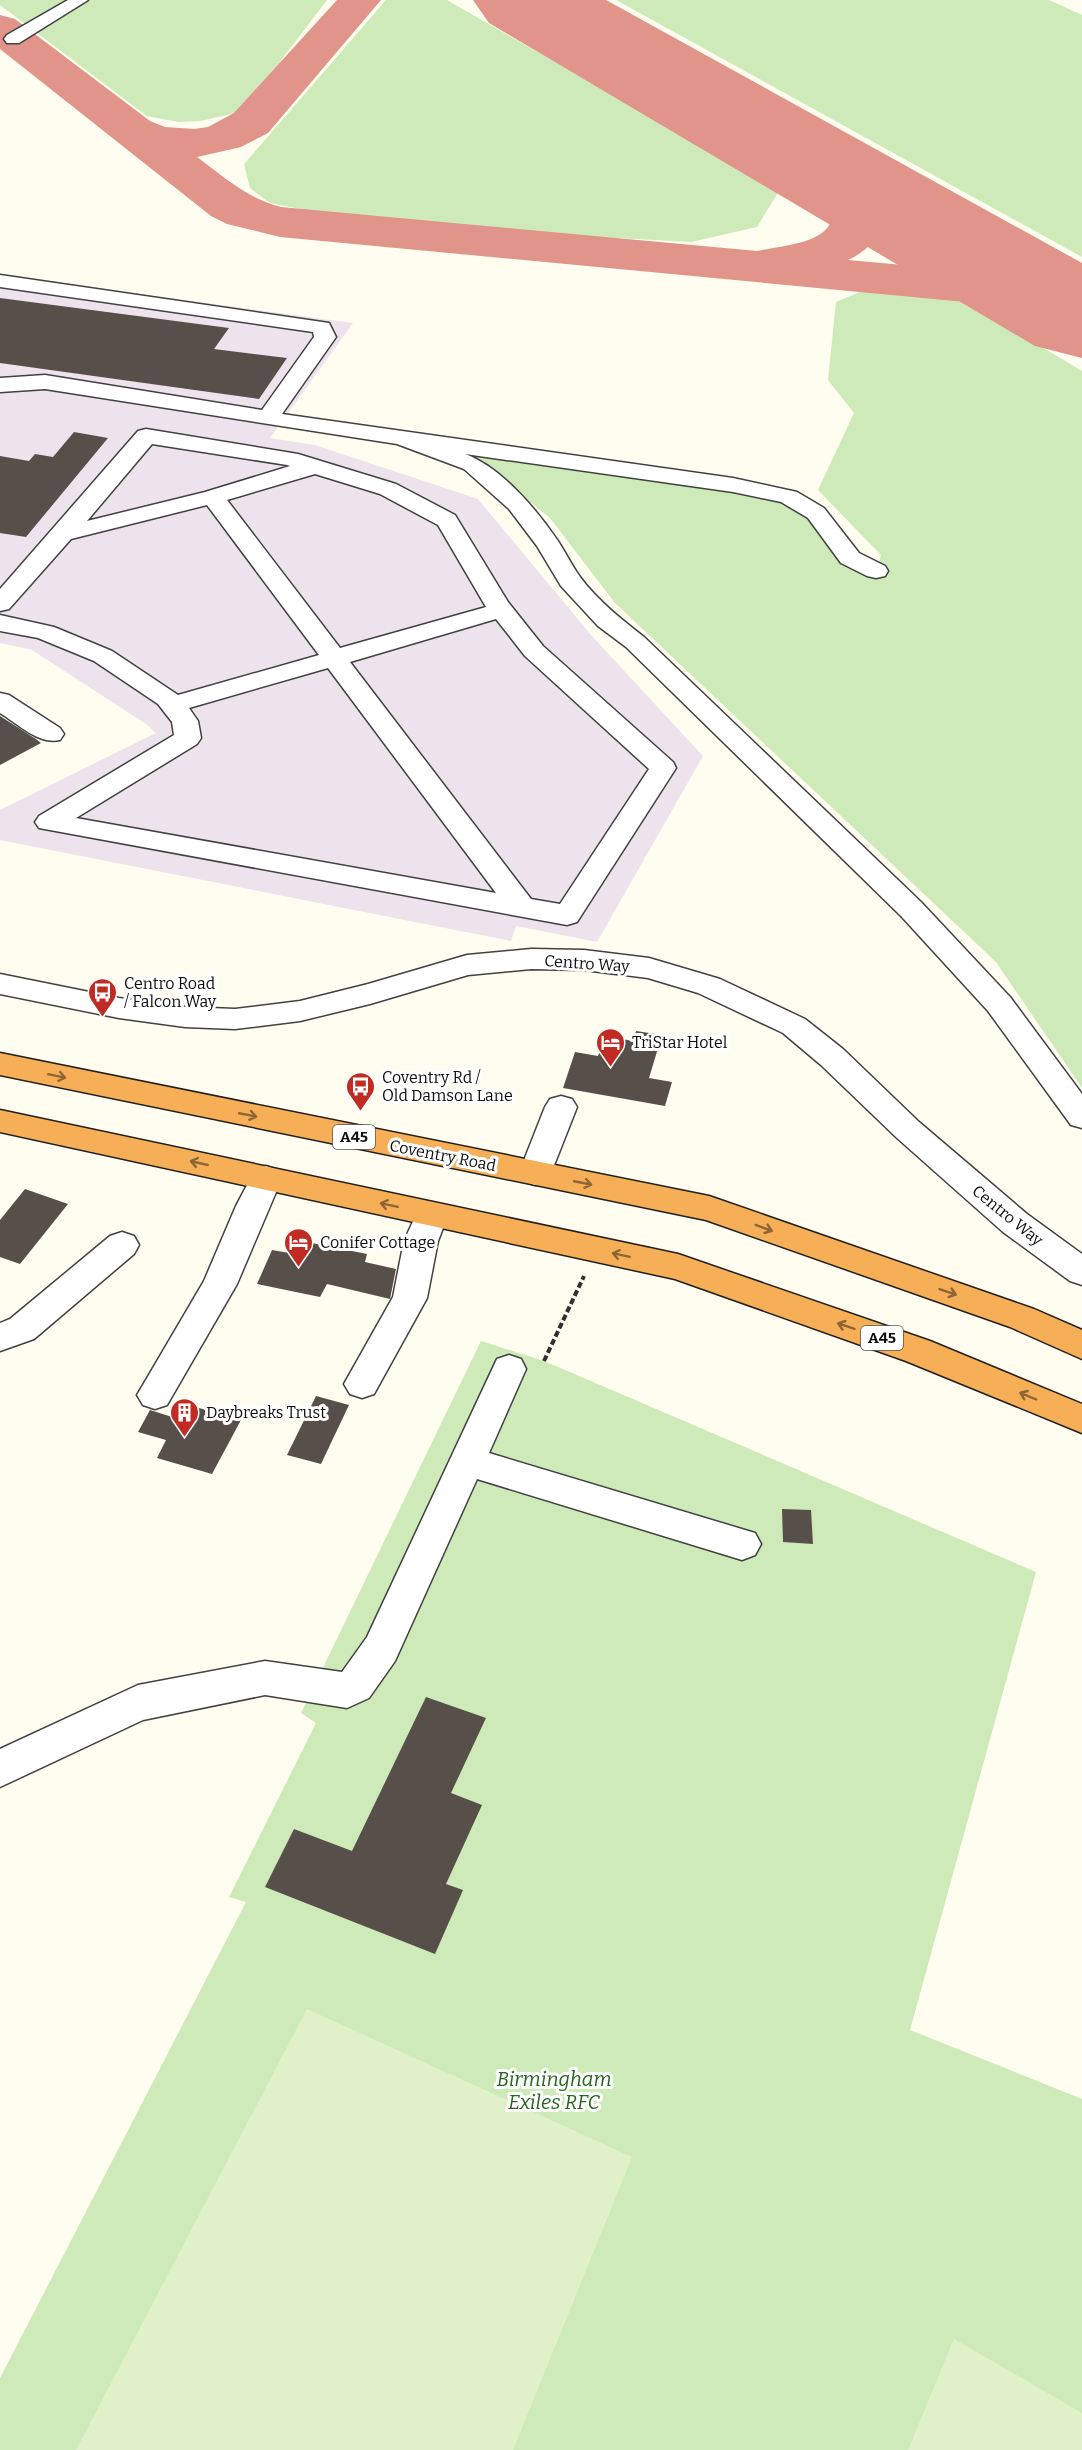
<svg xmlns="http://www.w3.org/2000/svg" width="1082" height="2450" font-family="Bitter,serif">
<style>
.industrial{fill:#ede3ed}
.green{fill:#ceeab8}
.pitch{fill:#e0f1ca}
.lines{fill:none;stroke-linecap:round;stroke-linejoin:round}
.taxiway{fill:#e0948a;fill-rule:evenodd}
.runway{fill:#e0948a;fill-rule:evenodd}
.building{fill:#57504a}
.minor-casing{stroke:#414141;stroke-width:3}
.highway-casing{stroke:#1f1f1f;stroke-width:3}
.path{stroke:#303030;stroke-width:4;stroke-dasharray:6 3;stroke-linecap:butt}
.minor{fill:#fff;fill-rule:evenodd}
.highway{fill:#f6ae57;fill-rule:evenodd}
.oneway{stroke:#8e6636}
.labels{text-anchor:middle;stroke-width:6;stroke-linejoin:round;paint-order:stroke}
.shield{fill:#fff;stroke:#565656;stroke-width:1.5}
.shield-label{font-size:15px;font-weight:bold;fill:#0e0e0e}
.street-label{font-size:16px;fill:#0e0e0e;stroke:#fff}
.poi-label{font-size:16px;fill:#0e0e0e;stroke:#fff;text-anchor:start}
.near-park-label{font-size:20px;font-style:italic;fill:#26671d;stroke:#fff}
</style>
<rect width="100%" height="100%" fill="#fffdef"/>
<!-- industrial -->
<path class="industrial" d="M0,275l353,48 -83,115 45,7 163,54 113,136 112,121 -106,186 -81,-16 -5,15 -511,-101v-30l156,-77 -10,-9 -114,-74 -32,-7z"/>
<!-- green -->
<g class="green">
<path d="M0,0h327l-48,63 -44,50 -34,8 -23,1 -31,-6 -147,-111z"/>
<path d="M386,0h61l332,191 -22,36 -66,15 -184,-10 -173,-16 -64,-13 -20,-15 -6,-24z"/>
<path d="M616,0h433l33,15v242z"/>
<path d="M923,283l26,9 133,79v717l-86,-126 -381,-359 -65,-85 -78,-62 261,29 83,28 60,58 5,-16 -63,-65 36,-77 -26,-33 8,-78 33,-14z"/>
<path d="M481,1341l63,20 492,211 -126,458 172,69v351h-1082v-72l246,-476 -17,-5 87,-174 -15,-10z"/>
</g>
<!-- pitch -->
<g class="pitch">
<path d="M307,2009l325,148 -119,293h-437z"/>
<path d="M954,2339l128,74v37h-174z"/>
</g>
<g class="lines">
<!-- taxiway -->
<path class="taxiway" d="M337,0h44l-113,133 -27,14 -44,10c27,20 51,42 84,50l476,44c40,-8 91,-8 73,-63l8,-10 17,-5 17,5c23,32 12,65 -24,82l234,21v32l-802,-76 -53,-13 -16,-8 -211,-167v-34l15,4 135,102 15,6 29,2 14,-2 26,-14z"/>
<!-- runway -->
<path class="runway" d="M473,0h133l476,263v95l-47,-12 -546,-323z"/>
</g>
<!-- building -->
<g class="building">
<path d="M0,298l229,30 -15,21 73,9 -28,41 -259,-36z"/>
<path d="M74,432l34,6 -82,99 -26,-4v-77l29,5 6,-7 18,3z"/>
<path d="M0,716l36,23 5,4 -41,22z"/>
<path d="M636,1031l26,4 -13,43 23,4 -7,24 -102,-18 12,-36 23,4 7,-20 28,5z"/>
<path d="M25,1189l43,15 -48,60 -20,-7v-37z"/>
<path d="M312,1243l55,11 -2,8 31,7 -6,30 -63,-15 -7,13 -63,-13 15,-34 35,6z"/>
<path d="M316,1396l33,9 -28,59 -34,-9z"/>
<path d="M199,1408l42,12 -29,54 -55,-16 9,-18 -28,-8 12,-22 41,13z"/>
<path d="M782,1509l29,1 2,34 -30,-2z"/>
<path d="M426,1697l60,21 -35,75 31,12 -36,79 17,6 -28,64 -170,-67 29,-58 58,22z"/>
</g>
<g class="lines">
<defs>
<g id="minor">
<path d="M68,0h20l-69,43h-12l-3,-4 3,-4z"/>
<path d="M0,275l329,48 7,14 -54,77 451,64 64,14 27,16 35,45 26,13 3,5 -3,5 -9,2 -9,-2 -26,-13 -33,-45 -27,-16 -48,-10 -268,-38c36,13 72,56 93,87 8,12 14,25 22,36 17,23 41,42 64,60l277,265 89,95 72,97v34l-11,-3 -83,-114 -87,-95 -275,-269 -28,-21 -37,-40 -24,-40 -28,-37 -45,-40 -67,-25 -352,-55 -45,3v-14l45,-3 217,35 52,-73 -1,-5 -313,-45z"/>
<path d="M146,429l152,25 98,30 59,31 53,87 35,44 130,116 3,6 -99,154 -10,3 -528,-97 -4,-6 4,-6 135,-81 -2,-13 -14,-18 -64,-43 -56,-23 -38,-7v-16l54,12 58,24 66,44 141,-40 -112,-150 -136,34 -62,70 -9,2v-22l138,-158zM152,444l135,21 3,1 -85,26 -118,29zM315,474l65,20 58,31 48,82 -146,41 -113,-148zM496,619l29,37 124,113 -89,135 -29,-5 -181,-237zM328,668l168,225 -420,-75 121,-74 4,-6 -3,-17 -9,-13z"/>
<path d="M0,693l9,2 51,33 4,6 -4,6c-21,5 -42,-16 -60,-27z"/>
<path d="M531,949l53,1 65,8 71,21 85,40 38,30 76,73 108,92 55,40v31l-12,-4 -67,-49 -106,-94 -76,-73 -38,-32 -85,-40 -50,-15 -64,-8 -53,-1 -63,6 -98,29 -70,17 -65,8 -50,-2 -66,-9 -119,-24v-20l119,24 66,9 50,2 65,-8 68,-17 99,-29z"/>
<path d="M561,1096l11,3 5,8 -26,66 -5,8 -11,4 -11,-4 -5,-8 26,-66 5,-8z"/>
<path d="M266,1166l11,4 5,8 -45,106 -70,121 -12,4 -12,-4 -6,-10 6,-10 61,-104 32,-75 19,-36z"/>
<path d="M432,1203l12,3 4,9 -10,26 -11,57 -53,96 -12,4 -12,-4 -6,-10 49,-87 11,-56 16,-35z"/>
<path d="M122,1232l12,4 5,9 -5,9 -100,85 -34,12v-28l10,-4 100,-83z"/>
<path d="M509,1355l12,4 5,10 -37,84 266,80 6,11 -6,11 -13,5 -265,-81 -82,182 -26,37 -22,10 -82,-13 -122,25 -143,67v-38l138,-64 127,-24 77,11 25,-35 130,-278z"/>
</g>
<g id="highway">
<path d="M0,1053l709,143 325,113 48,21v29l-72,-32 -304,-107 -706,-145z"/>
<path d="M0,1110l678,144 252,87 152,63v29l-176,-72 -231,-82 -675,-147z"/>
</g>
</defs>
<!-- minor casing -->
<use href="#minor" class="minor-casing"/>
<!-- highway casing -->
<use href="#highway" class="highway-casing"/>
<!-- path -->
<path class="path" d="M544,1361l40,-85"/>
<!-- minor -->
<use href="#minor" class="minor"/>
<!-- highway -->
<use href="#highway" class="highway"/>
</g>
<!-- one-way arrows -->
<defs><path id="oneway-shaft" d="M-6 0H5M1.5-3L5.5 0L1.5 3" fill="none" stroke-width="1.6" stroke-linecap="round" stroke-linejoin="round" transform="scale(1.5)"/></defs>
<g class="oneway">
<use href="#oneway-shaft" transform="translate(57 1076) rotate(12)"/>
<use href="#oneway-shaft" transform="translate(248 1115) rotate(11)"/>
<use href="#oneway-shaft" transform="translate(199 1163) rotate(-167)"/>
<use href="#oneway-shaft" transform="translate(583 1183) rotate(11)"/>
<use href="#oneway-shaft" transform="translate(389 1205) rotate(-168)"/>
<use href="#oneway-shaft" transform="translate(764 1228) rotate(20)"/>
<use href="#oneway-shaft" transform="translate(621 1255) rotate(-168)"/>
<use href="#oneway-shaft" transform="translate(948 1292) rotate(19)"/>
<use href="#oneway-shaft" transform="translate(846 1326) rotate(-161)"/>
<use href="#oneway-shaft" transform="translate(1028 1396) rotate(-157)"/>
</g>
<!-- icons -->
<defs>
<symbol id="bus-pin" viewBox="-11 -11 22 30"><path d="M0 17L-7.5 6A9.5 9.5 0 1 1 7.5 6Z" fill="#c02b24" stroke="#fff"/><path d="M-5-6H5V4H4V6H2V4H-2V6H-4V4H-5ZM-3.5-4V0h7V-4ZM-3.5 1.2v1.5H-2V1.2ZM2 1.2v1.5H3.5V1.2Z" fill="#fff"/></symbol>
<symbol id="hotel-pin" viewBox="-11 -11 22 30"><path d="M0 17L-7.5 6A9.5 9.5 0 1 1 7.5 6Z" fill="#c02b24" stroke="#fff"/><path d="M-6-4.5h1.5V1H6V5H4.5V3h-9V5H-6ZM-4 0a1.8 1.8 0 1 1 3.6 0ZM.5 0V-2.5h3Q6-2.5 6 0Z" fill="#fff"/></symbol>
<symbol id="building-pin" viewBox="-11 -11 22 30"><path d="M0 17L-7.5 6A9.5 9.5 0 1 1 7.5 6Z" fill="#c02b24" stroke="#fff"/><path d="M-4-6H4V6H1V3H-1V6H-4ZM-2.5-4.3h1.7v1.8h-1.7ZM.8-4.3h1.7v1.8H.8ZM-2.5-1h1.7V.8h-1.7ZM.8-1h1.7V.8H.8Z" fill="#fff"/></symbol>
</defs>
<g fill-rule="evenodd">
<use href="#bus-pin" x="86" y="976" width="33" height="45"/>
<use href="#hotel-pin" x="594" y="1026" width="33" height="45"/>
<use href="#bus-pin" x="344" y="1070" width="33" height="45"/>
<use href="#hotel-pin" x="282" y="1226" width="33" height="45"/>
<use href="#building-pin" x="168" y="1396" width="33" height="45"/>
</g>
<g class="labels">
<!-- shield labels -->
<g class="shield">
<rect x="333" y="1125" width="42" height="24" rx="4.5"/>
<rect x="861" y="1326" width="42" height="24" rx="4.5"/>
</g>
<g class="shield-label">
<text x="354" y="1142">A45</text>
<text x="882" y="1343">A45</text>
</g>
<!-- street labels -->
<g class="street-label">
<text transform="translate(587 963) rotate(4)" y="6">Centro Way</text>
<text transform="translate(443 1155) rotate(11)" y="6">Coventry Road</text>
<text transform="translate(1008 1215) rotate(39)" y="6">Centro Way</text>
</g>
<!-- poi labels -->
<g class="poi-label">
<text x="124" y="989">Centro Road<tspan x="124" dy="18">/ Falcon Way</tspan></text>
<text x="632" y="1048">TriStar Hotel</text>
<text x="382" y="1083">Coventry Rd /<tspan x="382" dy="18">Old Damson Lane</tspan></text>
<text x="320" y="1248">Conifer Cottage</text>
<text x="206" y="1418">Daybreaks Trust</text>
</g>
<!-- near-park labels -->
<g class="near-park-label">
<text x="554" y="2086">Birmingham<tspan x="554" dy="23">Exiles RFC</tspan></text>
</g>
</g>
</svg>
